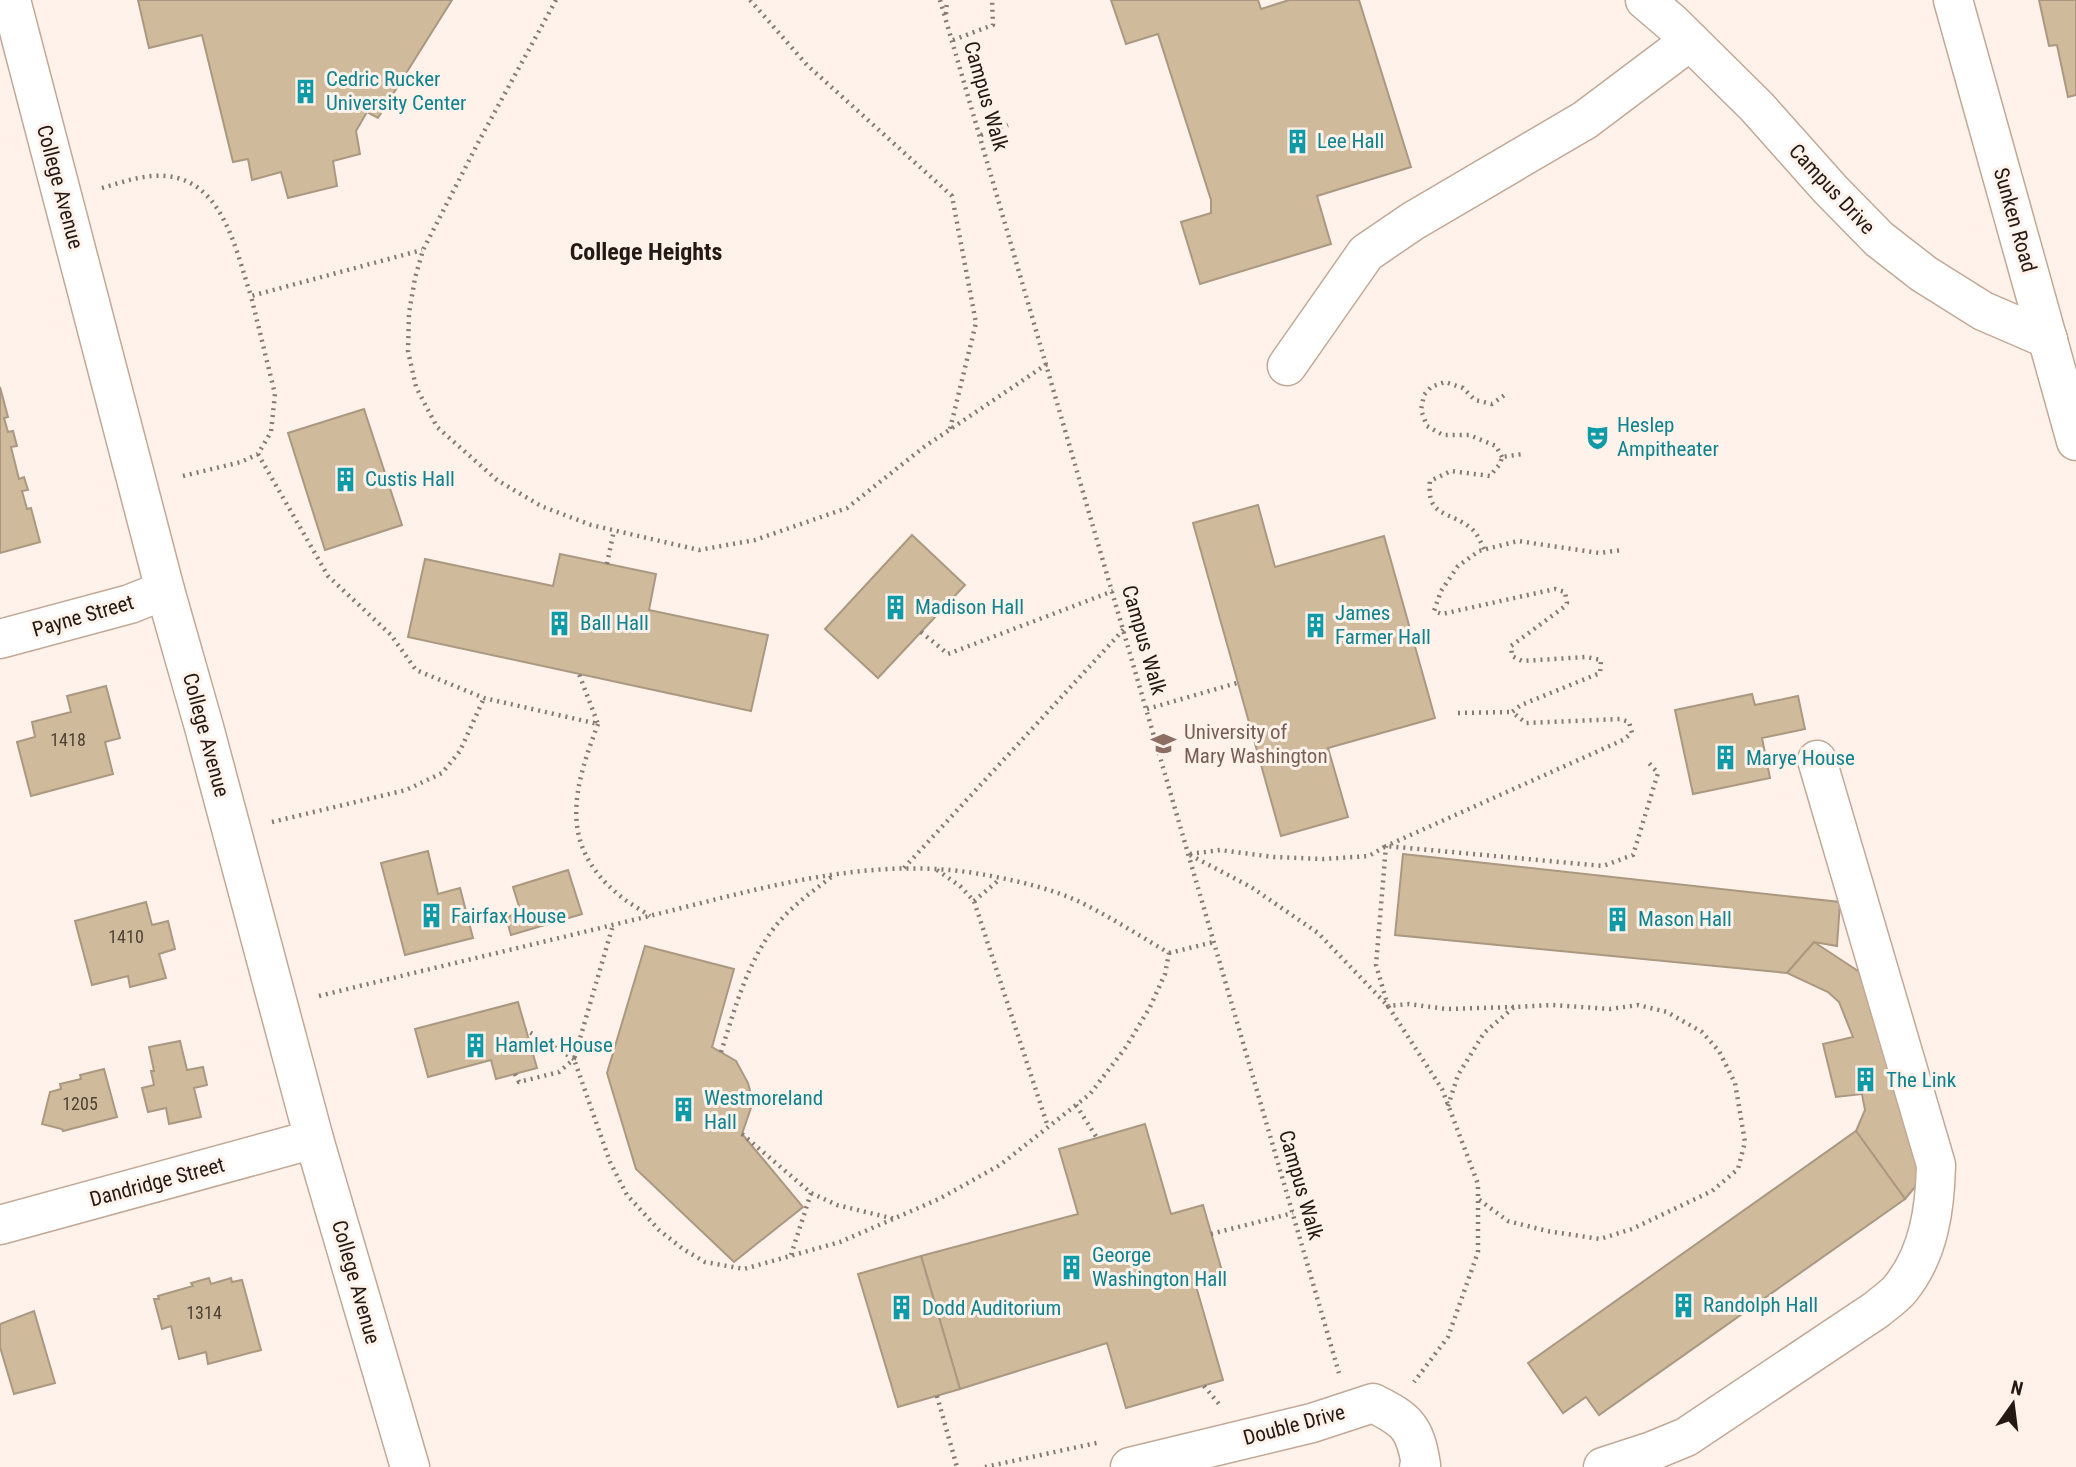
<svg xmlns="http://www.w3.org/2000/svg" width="2076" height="1467" font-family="'Roboto Condensed',sans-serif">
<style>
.building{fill:#d0ba9c;stroke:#ab9880;stroke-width:2}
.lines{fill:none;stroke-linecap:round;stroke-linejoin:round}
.minor-casing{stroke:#c3a895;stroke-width:41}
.path{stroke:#867b74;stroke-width:4.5;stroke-dasharray:2 5;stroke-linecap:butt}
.minor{stroke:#fff;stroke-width:38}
.labels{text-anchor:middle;stroke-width:6;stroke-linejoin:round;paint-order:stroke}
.number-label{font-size:18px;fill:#4f4235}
.culture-label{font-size:21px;fill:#0d838f;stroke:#fef2ea;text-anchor:start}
.street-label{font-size:21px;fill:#241a13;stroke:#fef2ea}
.education-label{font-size:21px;fill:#785e54;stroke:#fef2ea;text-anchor:start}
.quarter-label{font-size:24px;font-weight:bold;fill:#241a13;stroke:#fef2ea}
</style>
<rect width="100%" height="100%" fill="#fef2ea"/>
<!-- building -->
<g class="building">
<path d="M138,0h314l-74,118 -11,-6 -11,19 4,23 -27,7 4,25 -49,12 -7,-26 -29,8 -4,-21 -15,3 -31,-127 -53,13z"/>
<path d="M1111,0h147l3,9 28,-9h70l52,167 -94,29 14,48 -131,40 -19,-62 30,-9v-13l-53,-166 -32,10z"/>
<path d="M2039,0h37v95l-8,2 -11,-52 -8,1z"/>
<path d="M0,387l8,30 -4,1 4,14 5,-1 4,15 -6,1 8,32 5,-2 4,13 -6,1 5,18 4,-1 9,34 -40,11z"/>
<path d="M364,409l38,116 -77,25 -37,-117z"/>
<path d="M1258,505l17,62 109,-31 51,182 -107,30 20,69 -67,19 -88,-313z"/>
<path d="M912,535l53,50 -87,93 -53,-49z"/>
<path d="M560,554l96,20 -7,36 119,25 -17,76 -343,-74 17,-78 128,27z"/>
<path d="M106,686l14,52 -15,4 8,32 -82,22 -14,-54 18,-5 -3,-15 39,-10 -4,-16z"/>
<path d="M1752,694l3,11 43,-9 7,33 -43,9 8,40 -77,16 -18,-84z"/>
<path d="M428,851l10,43 22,-6 13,50 -68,17 -24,-92z"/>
<path d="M1403,854l437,48 -3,44 -23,-4 -27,31 -392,-38z"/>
<path d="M568,870l14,44 -71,21 -5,-18 15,-4 -8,-26z"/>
<path d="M146,902l6,23 16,-4 7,28 -16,5 7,24 -36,9 -2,-11 -36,9 -17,-64z"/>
<path d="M1814,942l44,29 14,14 50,181 -7,21 -10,12 -49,-68 9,-21 -3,-16 -26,3 -13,-53 30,-7 -14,-35 -11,-10 -41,-19z"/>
<path d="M645,946l89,23 -22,78 24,14 12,22 5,19 -11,32 61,73 -69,55 -98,-93 -29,-96z"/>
<path d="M518,1002l19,66 -41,11 -5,-19 -63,17 -13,-48z"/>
<path d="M180,1041l7,29 16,-3 4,18 -13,3 7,29 -32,7 -3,-16 -18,4 -6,-24 12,-3 -3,-14h3l-5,-24z"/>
<path d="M104,1069l13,48 -54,14 -1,-2 -20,-5 8,-32 11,-3 -1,-5 21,-5 -1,-4z"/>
<path d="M1145,1124l26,90 32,-9 21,73 -28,8 27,94 -97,28 -19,-65 -147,46 -39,-133 157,-42 -19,-65z"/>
<path d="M1856,1131l49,68 -306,216 -13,-18 -23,16 -35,-50z"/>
<path d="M921,1256l39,133 -62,18 -40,-133z"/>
<path d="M209,1278l2,6 20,-6 1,4 10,-2 19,70 -53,14 -2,-12 -27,7 -8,-33 -9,3 -8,-30h5l-1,-3 35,-10 -2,-3z"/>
<path d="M34,1311l21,72 -41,11 -14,-47v-23z"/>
</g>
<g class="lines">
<defs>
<g id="minor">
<path d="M11,0l154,590 39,137 110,412 96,328"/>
<path d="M1645,0l27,23 85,84 73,82 49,50 45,35 59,37 65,28"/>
<path d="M1953,0l123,441"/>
<path d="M1287,366l79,-113 47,-32 172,-101 105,-79"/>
<path d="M0,639l130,-35 35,-14"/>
<path d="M0,1225l314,-86"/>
<path d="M1130,1467l182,-44 61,-20c34,17 42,24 48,62l-2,2"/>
<path d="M1603,1467l49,-16 34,-14 190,-127c8,-7 18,-13 25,-22 28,-35 34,-79 35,-123l-119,-405"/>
</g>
</defs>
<!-- minor casing -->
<use href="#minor" class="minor-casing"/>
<!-- path -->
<g class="path">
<path d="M556,0l-76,139 -57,111 -8,28 -6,35 -1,38 8,36 21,40 60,53 44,26 50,19 108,25 56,-10 92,-32 77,-61 123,-83"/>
<path d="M750,0l57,65 145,131 24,127 -26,106"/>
<path d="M940,0l399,1373"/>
<path d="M946,14l1,-14"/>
<path d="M953,40l40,-15 -1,-25"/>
<path d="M981,135l27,-10"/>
<path d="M102,188c21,-6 42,-14 64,-12 58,5 70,76 85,120l171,-46"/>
<path d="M258,454l70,122 63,59 25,35 68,28 114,26 -19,-50"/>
<path d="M1502,457l-6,-11 -27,-11h-26l-16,-9 -6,-16 3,-15 7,-8 14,-5 18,6 12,12 17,4 14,-10"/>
<path d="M183,476l58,-14 17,-8 13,-22 4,-38 -24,-98"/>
<path d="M1484,549c-3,-6 -6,-14 -11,-19 -22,-20 -47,-11 -43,-49l21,-10 39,5 10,-12 2,-7 21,-3"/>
<path d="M607,564l7,-34"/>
<path d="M921,632l27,22 165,-63"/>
<path d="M1147,709l90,-26"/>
<path d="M1458,713l54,-1"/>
<path d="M598,724c-24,64 -41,120 21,171 9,8 21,14 31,21"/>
<path d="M272,822l134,-32 36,-17 18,-22 24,-53"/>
<path d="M1190,854l30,-4 54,7 49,2 46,-3 17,-10 217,20 30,-11 25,-82 -10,-11"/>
<path d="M1190,855l61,32 67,46 70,73 54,83 36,95v68l-30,85 -34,45"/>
<path d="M904,868l220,-239"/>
<path d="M937,870l23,16 14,15 74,226"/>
<path d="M974,901l26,-22"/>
<path d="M1169,953l45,-11"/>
<path d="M319,996c106,-26 212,-51 318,-77 113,-27 227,-65 343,-45 34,6 71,14 102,29 30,15 58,33 87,50l-4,21 -15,33 -24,40 -36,47 -90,71 -61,34 -99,43 -96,27 -39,-7 -22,-13 -24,-19 -32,-35 -17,-33 -36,-103 39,-134"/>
<path d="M1514,1007l-68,2 -37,-5 -21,2 -12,-41 10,-119 237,-106 9,-7 -3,-11 -9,-3 -94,4 -14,-11 9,-7 79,-32 1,-13 -15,-3 -64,4 -10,-5 -1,-10 53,-39 3,-4 -2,-11 -10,-3 -113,25 -8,-3 7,-20 17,-25 21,-15 39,-10 81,12 23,-3"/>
<path d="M721,1052c14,-43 25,-87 53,-124 16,-21 39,-37 60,-53"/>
<path d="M515,1074l4,8 40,-10 15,-13 -48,-29"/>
<path d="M1076,1105l21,33"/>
<path d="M1448,1106l10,-31 26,-42 30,-26 39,-2 57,4 28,-4 29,7 35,20 17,19 16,32 10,59 -7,27 -26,22 -80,38 -32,10 -53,-8 -39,-10 -30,-22"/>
<path d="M742,1134l69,59 26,12 58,14"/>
<path d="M1211,1234l82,-21"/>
<path d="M791,1255l20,-62"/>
<path d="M1204,1386l15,18"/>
<path d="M937,1396l20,71"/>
<path d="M985,1467l116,-25"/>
</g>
<!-- minor -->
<use href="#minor" class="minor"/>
</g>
<!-- icons -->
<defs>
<symbol id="building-bare" viewBox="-9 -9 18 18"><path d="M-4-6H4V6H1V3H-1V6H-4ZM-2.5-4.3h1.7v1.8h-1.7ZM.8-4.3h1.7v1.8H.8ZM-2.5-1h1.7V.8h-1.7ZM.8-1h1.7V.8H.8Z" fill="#0f9aa8" stroke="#fef2ea" stroke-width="2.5" paint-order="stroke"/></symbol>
<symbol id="theatre-bare" viewBox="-9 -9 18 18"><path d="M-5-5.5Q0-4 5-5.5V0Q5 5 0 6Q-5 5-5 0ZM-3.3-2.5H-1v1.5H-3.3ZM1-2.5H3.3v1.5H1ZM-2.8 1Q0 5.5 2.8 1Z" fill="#0f9aa8" stroke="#fef2ea" stroke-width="2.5" paint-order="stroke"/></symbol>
<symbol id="university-bare" viewBox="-9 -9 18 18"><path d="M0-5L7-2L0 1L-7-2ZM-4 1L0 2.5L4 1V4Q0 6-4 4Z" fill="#8d6e63" stroke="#fef2ea" stroke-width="2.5" paint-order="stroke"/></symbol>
</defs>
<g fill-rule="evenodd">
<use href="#building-bare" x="288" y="74" width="35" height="35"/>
<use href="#building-bare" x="1280" y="124" width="35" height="35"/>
<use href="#theatre-bare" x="1580" y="420" width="35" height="35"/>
<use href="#building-bare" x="328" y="462" width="35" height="35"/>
<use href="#building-bare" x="878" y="590" width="35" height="35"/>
<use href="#building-bare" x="542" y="606" width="35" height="35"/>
<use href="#building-bare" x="1298" y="608" width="35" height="35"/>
<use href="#university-bare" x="1146" y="726" width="35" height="35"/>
<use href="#building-bare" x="1708" y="740" width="35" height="35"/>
<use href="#building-bare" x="414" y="898" width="35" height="35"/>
<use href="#building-bare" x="1600" y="902" width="35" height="35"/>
<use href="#building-bare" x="458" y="1028" width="35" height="35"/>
<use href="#building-bare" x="1848" y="1062" width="35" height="35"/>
<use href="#building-bare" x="666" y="1092" width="35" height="35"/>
<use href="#building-bare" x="1054" y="1250" width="35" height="35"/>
<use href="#building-bare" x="1666" y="1288" width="35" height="35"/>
<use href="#building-bare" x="884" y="1290" width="35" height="35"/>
</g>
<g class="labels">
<!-- number labels -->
<g class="number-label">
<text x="68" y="746">1418</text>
<text x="126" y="943">1410</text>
<text x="80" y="1110">1205</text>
<text x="204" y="1319">1314</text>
</g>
<!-- culture labels -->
<g class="culture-label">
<text x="326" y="86">Cedric Rucker<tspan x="326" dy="24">University Center</tspan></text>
<text x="1317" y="148">Lee Hall</text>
<text x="1617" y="432">Heslep<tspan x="1617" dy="24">Ampitheater</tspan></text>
<text x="365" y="486">Custis Hall</text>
<text x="915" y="614">Madison Hall</text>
<text x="1335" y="620">James<tspan x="1335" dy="24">Farmer Hall</tspan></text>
<text x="580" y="630">Ball Hall</text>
<text x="1746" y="765">Marye House</text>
<text x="451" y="923">Fairfax House</text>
<text x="1638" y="926">Mason Hall</text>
<text x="495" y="1052">Hamlet House</text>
<text x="1886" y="1087">The Link</text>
<text x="704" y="1105">Westmoreland<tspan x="704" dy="24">Hall</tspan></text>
<text x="1092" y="1262">George<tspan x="1092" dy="24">Washington Hall</tspan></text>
<text x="1703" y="1312">Randolph Hall</text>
<text x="922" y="1315">Dodd Auditorium</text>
</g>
<!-- street labels -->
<g class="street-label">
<text transform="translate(986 96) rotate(74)" y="7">Campus Walk</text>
<text transform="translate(60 187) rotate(75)" y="7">College Avenue</text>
<text transform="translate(1832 189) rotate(47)" y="7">Campus Drive</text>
<text transform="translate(2015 220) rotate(74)" y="7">Sunken Road</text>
<text transform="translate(83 616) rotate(-16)" y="7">Payne Street</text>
<text transform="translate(1144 640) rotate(74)" y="7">Campus Walk</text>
<text transform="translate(206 735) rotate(75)" y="7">College Avenue</text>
<text transform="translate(157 1182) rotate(-15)" y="7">Dandridge Street</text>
<text transform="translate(1301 1185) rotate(74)" y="7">Campus Walk</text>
<text transform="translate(356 1282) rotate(74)" y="7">College Avenue</text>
<text transform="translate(1294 1425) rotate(-15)" y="7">Double Drive</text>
</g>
<!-- education labels -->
<g class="education-label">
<text x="1184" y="739">University of<tspan x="1184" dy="24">Mary Washington</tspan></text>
</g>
<!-- quarter labels -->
<g class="quarter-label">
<text x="646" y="260">College Heights</text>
</g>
</g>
<!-- north arrow -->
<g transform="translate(2013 1404) rotate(14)" stroke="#fef2ea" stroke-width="5" paint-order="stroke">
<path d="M0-5L12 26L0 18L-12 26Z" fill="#241a13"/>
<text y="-10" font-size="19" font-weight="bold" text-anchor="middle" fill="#241a13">N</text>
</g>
</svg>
